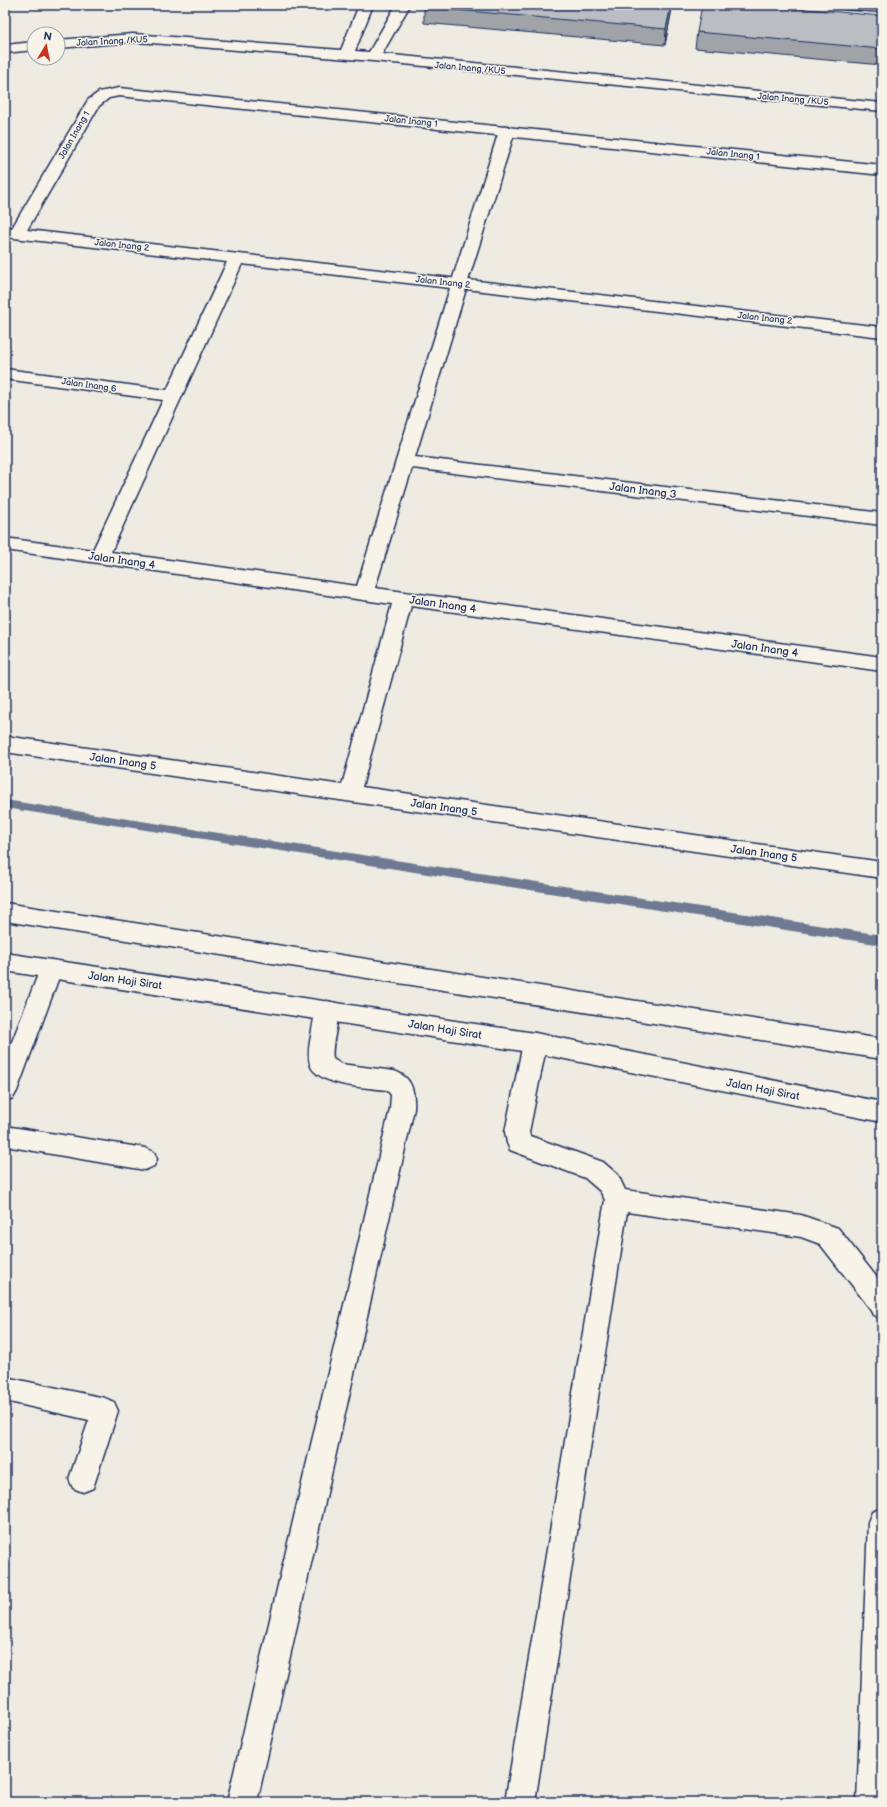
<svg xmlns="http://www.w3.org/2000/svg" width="887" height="1807" font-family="'Balsamiq Sans',sans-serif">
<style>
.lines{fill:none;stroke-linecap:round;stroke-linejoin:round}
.stream{fill:#6e7992;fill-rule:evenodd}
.lane-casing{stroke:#1b2f5e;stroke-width:3}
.street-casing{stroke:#1b2f5e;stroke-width:3}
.secondary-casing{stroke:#1b2f5e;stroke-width:3}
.lane{fill:#f7f3e8;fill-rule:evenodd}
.street{fill:#f7f3e8;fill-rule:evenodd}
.secondary{fill:#f7f3e8;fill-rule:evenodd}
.wall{fill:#a0a3a7;stroke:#1b2f5e}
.shaded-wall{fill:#828488;stroke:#1b2f5e}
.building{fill:#babdc2;stroke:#1b2f5e}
.labels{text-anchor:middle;stroke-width:3;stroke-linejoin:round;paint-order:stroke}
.far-street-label{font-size:9px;fill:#1b2f5e;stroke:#f7f3e8}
.street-label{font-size:11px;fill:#1b2f5e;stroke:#f7f3e8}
</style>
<rect width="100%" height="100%" fill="#eeebe2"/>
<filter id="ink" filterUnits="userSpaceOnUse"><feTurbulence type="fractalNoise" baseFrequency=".025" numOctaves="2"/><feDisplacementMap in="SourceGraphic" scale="8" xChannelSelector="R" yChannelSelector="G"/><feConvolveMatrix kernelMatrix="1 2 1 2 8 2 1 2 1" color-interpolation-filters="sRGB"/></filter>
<g filter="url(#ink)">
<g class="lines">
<!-- stream -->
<path class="stream" d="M5,800l877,135v10l-877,-137z"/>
<defs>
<g id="lane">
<path d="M507,126l5,2 3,3 -48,153 -2,3 -6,2 -6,-2 -2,-3 48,-153 3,-3z"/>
<path d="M51,960l8,3 3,6 -45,122 -4,7 -8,3v-41l35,-91 3,-6z"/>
<path d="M327,1001l8,2c8,16 -5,38 -2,56l8,5 53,7c18,6 21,20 20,38l-157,693h-30l163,-693 1,-14 -4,-5c-21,-3 -58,-3 -73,-19 -8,-8 -5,-25 -3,-35 2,-11 3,-23 8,-33z"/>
<path d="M535,1033l8,3 4,7 -18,89 1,4 73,26 15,13 7,15 176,25 37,13 44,56v35l-9,-4 -4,-8 -49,-63 -19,-7 -174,-25 -92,590h-30l100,-602 -5,-9 -15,-13 -75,-28 -3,-7 -2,-11 18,-89 4,-7z"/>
<path d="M5,1126l140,22 9,4 3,7 -3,7 -9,4 -140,-24z"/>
<path d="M5,1377l100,21 9,4 4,9 -25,77 -10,4 -10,-4 -4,-9 20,-59 -84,-19z"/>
<path d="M882,1508v294h-25l11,-280 4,-10z"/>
</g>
<g id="street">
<path d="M359,5h14l-18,46 14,1 27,-47h14l-28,49 500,49v8l-509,-50 -221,-18 -19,-1 -75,6v-8l75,-6 208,16z"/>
<path d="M839,5h43v7l-36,-3 -5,-1z"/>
<path d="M34,42v8l-29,3v-8z"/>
<path d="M119,88l763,77v10l-763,-79 -10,2 -10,8 -72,124 855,97v10l-416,-48 -51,168 467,56v12l-470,-57 -37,120 507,69v14l-471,-65 -49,181 520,75v16l-877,-126v-16l337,49 50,-181 -387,-54v-12l88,12 70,-150 -158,-21v-10l162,21 60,-128 -222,-25v-10l7,1 76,-128 11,-8zM242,264l208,24 -93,298 -246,-34z"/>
</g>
<g id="secondary">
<path d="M5,903l877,136v20l-877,-138z"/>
<path d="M5,953l530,80 347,69v20l-347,-69 -530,-82z"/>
</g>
</defs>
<!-- lane casing -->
<use href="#lane" class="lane-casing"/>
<!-- street casing -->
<use href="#street" class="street-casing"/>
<!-- secondary casing -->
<use href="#secondary" class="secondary-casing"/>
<!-- lane -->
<use href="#lane" class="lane"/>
<!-- street -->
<use href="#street" class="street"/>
<!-- secondary -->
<use href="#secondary" class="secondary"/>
</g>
<!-- wall -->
<g class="wall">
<path d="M424,5h248l-1,9 -6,31 -241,-22z"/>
<path d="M882,16v49l-187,-17 2,-16z"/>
</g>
<!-- shaded-wall -->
<path class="shaded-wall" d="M671,5h1l-1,9 -6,31 1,-16z"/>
<!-- building -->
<g class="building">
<path d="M424,5h247l-5,24 -242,-22z"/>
<path d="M702,5h61l119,11v33l-185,-17z"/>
</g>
</g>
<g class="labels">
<!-- far-street labels -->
<g class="far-street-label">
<text transform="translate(112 41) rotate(-3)" y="3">Jalan Inang /KU5</text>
<text transform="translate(470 68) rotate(5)" y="3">Jalan Inang /KU5</text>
<text transform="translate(793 99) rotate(5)" y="3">Jalan Inang /KU5</text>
<text transform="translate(411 121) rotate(6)" y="3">Jalan Inang 1</text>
<text transform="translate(74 135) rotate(-60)" y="3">Jalan Inang 1</text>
<text transform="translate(733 154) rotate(6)" y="3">Jalan Inang 1</text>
<text transform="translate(122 245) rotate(6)" y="3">Jalan Inang 2</text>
<text transform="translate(443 282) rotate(6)" y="3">Jalan Inang 2</text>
<text transform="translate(765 318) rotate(6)" y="3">Jalan Inang 2</text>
<text transform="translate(89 385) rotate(8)" y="3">Jalan Inang 6</text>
</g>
<!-- street labels -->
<g class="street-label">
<text transform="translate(643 490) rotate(7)" y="4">Jalan Inang 3</text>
<text transform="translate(122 560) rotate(8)" y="4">Jalan Inang 4</text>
<text transform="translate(443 604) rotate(8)" y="4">Jalan Inang 4</text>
<text transform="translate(765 648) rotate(8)" y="4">Jalan Inang 4</text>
<text transform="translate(123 761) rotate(8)" y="4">Jalan Inang 5</text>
<text transform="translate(444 807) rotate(8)" y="4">Jalan Inang 5</text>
<text transform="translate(764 853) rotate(8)" y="4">Jalan Inang 5</text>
<text transform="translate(125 980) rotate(8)" y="4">Jalan Haji Sirat</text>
<text transform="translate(445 1029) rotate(9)" y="4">Jalan Haji Sirat</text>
<text transform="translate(763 1089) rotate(11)" y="4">Jalan Haji Sirat</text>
</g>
</g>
<!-- margin -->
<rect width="887" height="1807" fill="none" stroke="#f7f3e8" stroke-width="20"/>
<rect x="10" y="10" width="867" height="1787" fill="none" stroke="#1b2f5e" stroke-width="1.5" filter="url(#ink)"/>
<!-- north arrow -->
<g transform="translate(46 46) rotate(10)"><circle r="19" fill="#f7f3e8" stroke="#9fa5b1"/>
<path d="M0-3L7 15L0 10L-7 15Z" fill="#c8321e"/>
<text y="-6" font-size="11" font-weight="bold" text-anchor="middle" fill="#1b2f5e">N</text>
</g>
</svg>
